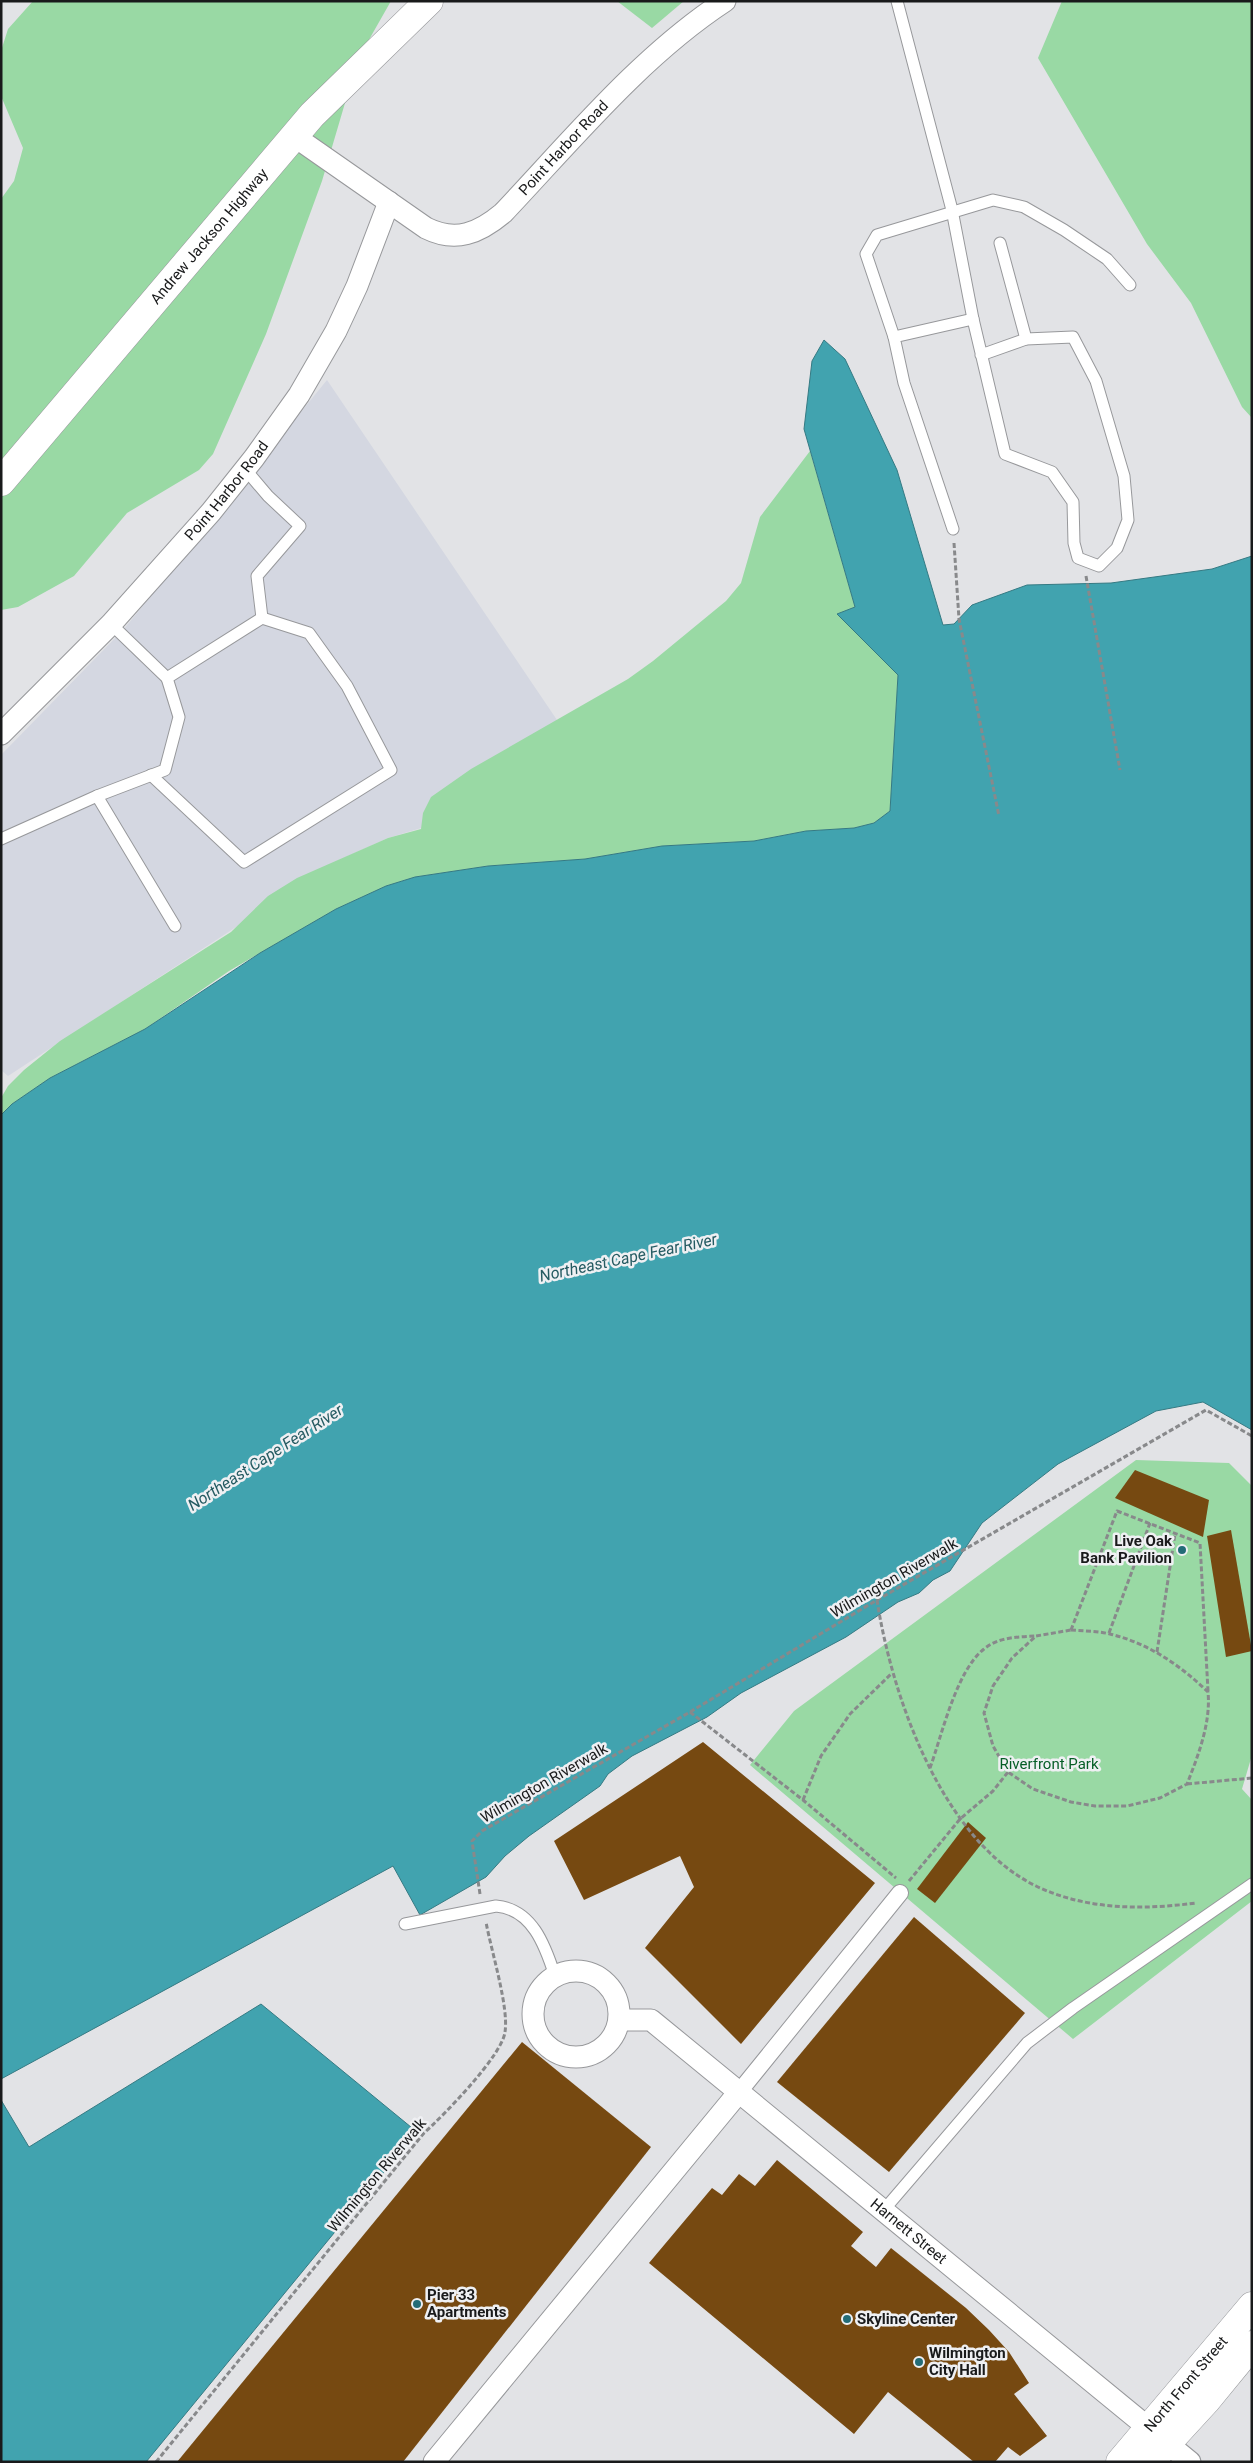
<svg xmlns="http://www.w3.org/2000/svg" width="1253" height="2463" font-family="Roboto,sans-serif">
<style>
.built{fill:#d4d7e1}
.green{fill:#99d9a4}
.water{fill:#41a3af;stroke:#357a83}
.building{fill:#764911}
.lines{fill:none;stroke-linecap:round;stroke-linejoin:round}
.service-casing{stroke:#97989b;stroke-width:13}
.pedestrian-casing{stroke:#97989b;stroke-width:18}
.minor-casing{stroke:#97989b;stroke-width:23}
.secondary-casing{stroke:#97989b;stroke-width:29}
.trunk-casing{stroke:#97989b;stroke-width:29}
.path{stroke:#88898b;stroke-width:3;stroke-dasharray:5 2.5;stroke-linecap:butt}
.service{stroke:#fff;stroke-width:11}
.pedestrian{stroke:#fff;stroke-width:16}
.minor{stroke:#fff;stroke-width:21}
.secondary{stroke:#fff;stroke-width:28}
.trunk{stroke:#fff;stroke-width:28}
.poi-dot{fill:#236c77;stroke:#eff0f3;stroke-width:2}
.labels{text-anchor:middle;stroke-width:5;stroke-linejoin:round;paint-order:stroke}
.street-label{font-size:15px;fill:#191a1b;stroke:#eff0f3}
.poi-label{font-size:15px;font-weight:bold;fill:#191a1b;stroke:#eff0f3;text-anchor:start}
.park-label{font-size:15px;fill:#065e27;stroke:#eff0f3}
.water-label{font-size:16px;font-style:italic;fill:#255b62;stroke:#eff0f3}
</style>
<rect width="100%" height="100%" fill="#e2e3e6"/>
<!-- built -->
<path class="built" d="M327,380l230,340 -109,100 -60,18 -51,23 -329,215 -7,-6v-315l123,-126z"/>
<!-- green -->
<g class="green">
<path d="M33,1h358l-33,58 -36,122 -56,153 -53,120 -14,16 -72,43 -53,63 -56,31 -17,3v-411l13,-18 9,-33 -22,-52v-45l7,-22z"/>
<path d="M617,1h67l-32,27z"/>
<path d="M1062,1h190v417l-10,-11 -51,-104 -44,-59 -109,-186z"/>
<path d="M810,451l45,156 -17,7 60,61 -8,136 -16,12 -20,5 -48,3 -52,10 -92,5 -77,13 -97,7 -73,11 -29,9 -50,23 -107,62 -84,58 -95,49 -38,26 -11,11v-17l7,-12 16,-16 36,-29 171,-109 37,-36 29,-18 91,-40 33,-9 2,-16 8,-16 40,-28 157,-90 25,-18 73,-60 15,-18 19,-66z"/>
<path d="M1136,1460l93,3 23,23v269l-10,34 10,11v101l-179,138 -323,-274 44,-54z"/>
</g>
<!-- water -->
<g class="water">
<path d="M824,340l21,19 52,111 46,155 11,-1 18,-19 55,-20 84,-2 101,-14 40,-13v874l-49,-28 -47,9 -98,53 -76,59 -32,48 -17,9 -14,13 -21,9 -52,35 -105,56 -34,24 -75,39 -24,18 -8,12 -71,50 -24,20 -19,21 -66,38 -27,-49 -392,213v-964l11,-11 38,-26 95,-49 115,-76 76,-44 50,-23 29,-9 73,-11 97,-7 77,-13 92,-5 52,-10 48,-3 20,-5 16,-12 8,-136 -61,-61 18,-7 -51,-178 8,-68z"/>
<path d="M261,2004l156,128 -271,330h-145v-362l28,47z"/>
</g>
<!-- building -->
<g class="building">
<path d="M1135,1470l74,30 -6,37 -88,-39z"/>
<path d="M1231,1530l21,121 -26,6 -19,-121z"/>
<path d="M703,1742l172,141 -134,161 -96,-96 49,-61 -14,-31 -96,44 -30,-59z"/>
<path d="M968,1822l18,16 -51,65 -18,-14z"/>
<path d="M914,1917l111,96 -136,159 -112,-90z"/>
<path d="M522,2042l129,105 -248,315h-226z"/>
<path d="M777,2160l86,72 -12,14 25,21 15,-19 75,60 23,22 20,22 20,31 -15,11 33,42 -27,20 -12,-9 -13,15h-21l-86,-70 -34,42 -205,-171 63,-75 10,7 17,-21 16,12z"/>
</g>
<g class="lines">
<defs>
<g id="service">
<path d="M897,1l55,209 21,109 32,135 47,18 21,30 1,41 4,15 21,8 18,-18 11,-28 -4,-44 -28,-95 -23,-44 -47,2 -45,16"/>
<path d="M1000,243l26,96"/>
<path d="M894,337l-28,-83 11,-19 116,-35 31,7 40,23 43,29 23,26"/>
<path d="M953,529l-49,-146 -10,-46 79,-18"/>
<path d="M111,624l56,54"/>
<path d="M151,775l93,87 147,-92 -44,-84 -38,-53 -47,-15"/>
<path d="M97,796l68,-26 14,-53 -12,-39 95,-60 -5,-42 43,-50 -32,-30 -23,-27"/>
<path d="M1,839l96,-43 78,130"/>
<path d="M405,1924l91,-18c36,3 49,39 59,70"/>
<path d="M883,2211l144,-168 46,-35 179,-124"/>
</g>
<path id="pedestrian" d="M739,2092l161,-199"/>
<g id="minor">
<path id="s1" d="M294,136l132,92c30,15 53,5 77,-15 69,-73 138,-157 222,-212"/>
<path id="s2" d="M1,734l110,-110 100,-112 43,-54 45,-63 37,-64 21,-45 32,-84"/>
<circle cx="576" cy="2014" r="43"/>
<path id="s3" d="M620,2020h31l539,442"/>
<path d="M434,2462l305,-370"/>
</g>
<g id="secondary">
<path id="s4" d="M1120,2462l132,-156"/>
<path d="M1150,2462l56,-61 46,-56"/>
</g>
<g id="trunk">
<path id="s5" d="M1,482l311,-367 117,-114"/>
</g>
</defs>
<!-- service casing -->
<use href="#service" class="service-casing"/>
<!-- pedestrian casing -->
<use href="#pedestrian" class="pedestrian-casing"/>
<!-- minor casing -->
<use href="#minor" class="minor-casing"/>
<!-- secondary casing -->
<use href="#secondary" class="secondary-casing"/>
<!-- trunk casing -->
<use href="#trunk" class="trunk-casing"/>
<!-- path -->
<g class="path">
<path d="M954,543l5,76 40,197"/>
<path d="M1086,576l34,194"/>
<path d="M877,1600c15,97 65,240 159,286 50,24 106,24 160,17"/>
<path d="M1071,1630c13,1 27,1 39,4 38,9 70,31 98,58 3,31 -10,64 -21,92l-27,14 -33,8h-32l-24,-4 -38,-13 -25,-17 -15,-26 -9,-33 9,-27 19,-28 24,-22z"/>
<path d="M1071,1630l46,-119 83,32 8,148"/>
<path d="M1109,1633l41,-110"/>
<path d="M1157,1652l18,-118"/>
<path d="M690,1712l113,88 93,78"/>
<path d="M930,1768c12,-33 26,-97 54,-119 14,-12 34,-12 51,-13"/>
<path d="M1187,1784l65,-6"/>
<path d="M803,1800l18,-44 29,-42 42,-41"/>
<path d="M909,1881l51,-62 33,-28 15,-19"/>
<path d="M480,1894l-8,-53 10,-10 208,-119 187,-112 329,-190 46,26"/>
<path d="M156,2462l268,-329c19,-17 78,-77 81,-101 4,-25 -14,-82 -19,-110"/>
</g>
<!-- service -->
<use href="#service" class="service"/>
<!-- pedestrian -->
<use href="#pedestrian" class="pedestrian"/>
<!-- minor -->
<use href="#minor" class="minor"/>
<!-- secondary -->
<use href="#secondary" class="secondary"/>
<!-- trunk -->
<use href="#trunk" class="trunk"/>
</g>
<!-- markers -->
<g class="poi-dot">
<circle cx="1182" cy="1550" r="5"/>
<circle cx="417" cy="2304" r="5"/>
<circle cx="847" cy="2319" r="5"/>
<circle cx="919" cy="2362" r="5"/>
</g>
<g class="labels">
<!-- street labels -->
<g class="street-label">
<text dy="5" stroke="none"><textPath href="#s1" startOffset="334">Point Harbor Road</textPath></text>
<text dy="5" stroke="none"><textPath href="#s5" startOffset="322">Andrew Jackson Highway</textPath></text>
<text dy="5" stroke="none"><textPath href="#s2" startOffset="332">Point Harbor Road</textPath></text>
<text transform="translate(894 1578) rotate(-30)" y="5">Wilmington Riverwalk</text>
<text transform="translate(544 1783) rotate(-30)" y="5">Wilmington Riverwalk</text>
<text transform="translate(377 2175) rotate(-50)" y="5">Wilmington Riverwalk</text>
<text dy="5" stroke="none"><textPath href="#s3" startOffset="364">Harnett Street</textPath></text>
<text dy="5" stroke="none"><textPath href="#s4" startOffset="102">North Front Street</textPath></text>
</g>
<!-- poi labels -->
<g class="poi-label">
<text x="1172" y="1546" text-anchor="end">Live Oak<tspan x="1172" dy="17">Bank Pavilion</tspan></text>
<text x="427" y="2300">Pier 33<tspan x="427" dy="17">Apartments</tspan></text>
<text x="857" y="2324">Skyline Center</text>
<text x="929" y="2358">Wilmington<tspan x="929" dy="17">City Hall</tspan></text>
</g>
<!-- park labels -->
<g class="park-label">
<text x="1049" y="1769">Riverfront Park</text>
</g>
<!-- water labels -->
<g class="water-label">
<text transform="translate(628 1257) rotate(-12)" y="6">Northeast Cape Fear River</text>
<text transform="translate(265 1457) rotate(-33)" y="6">Northeast Cape Fear River</text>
</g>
</g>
<!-- border -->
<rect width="1253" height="2463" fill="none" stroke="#191a1b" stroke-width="5"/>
</svg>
